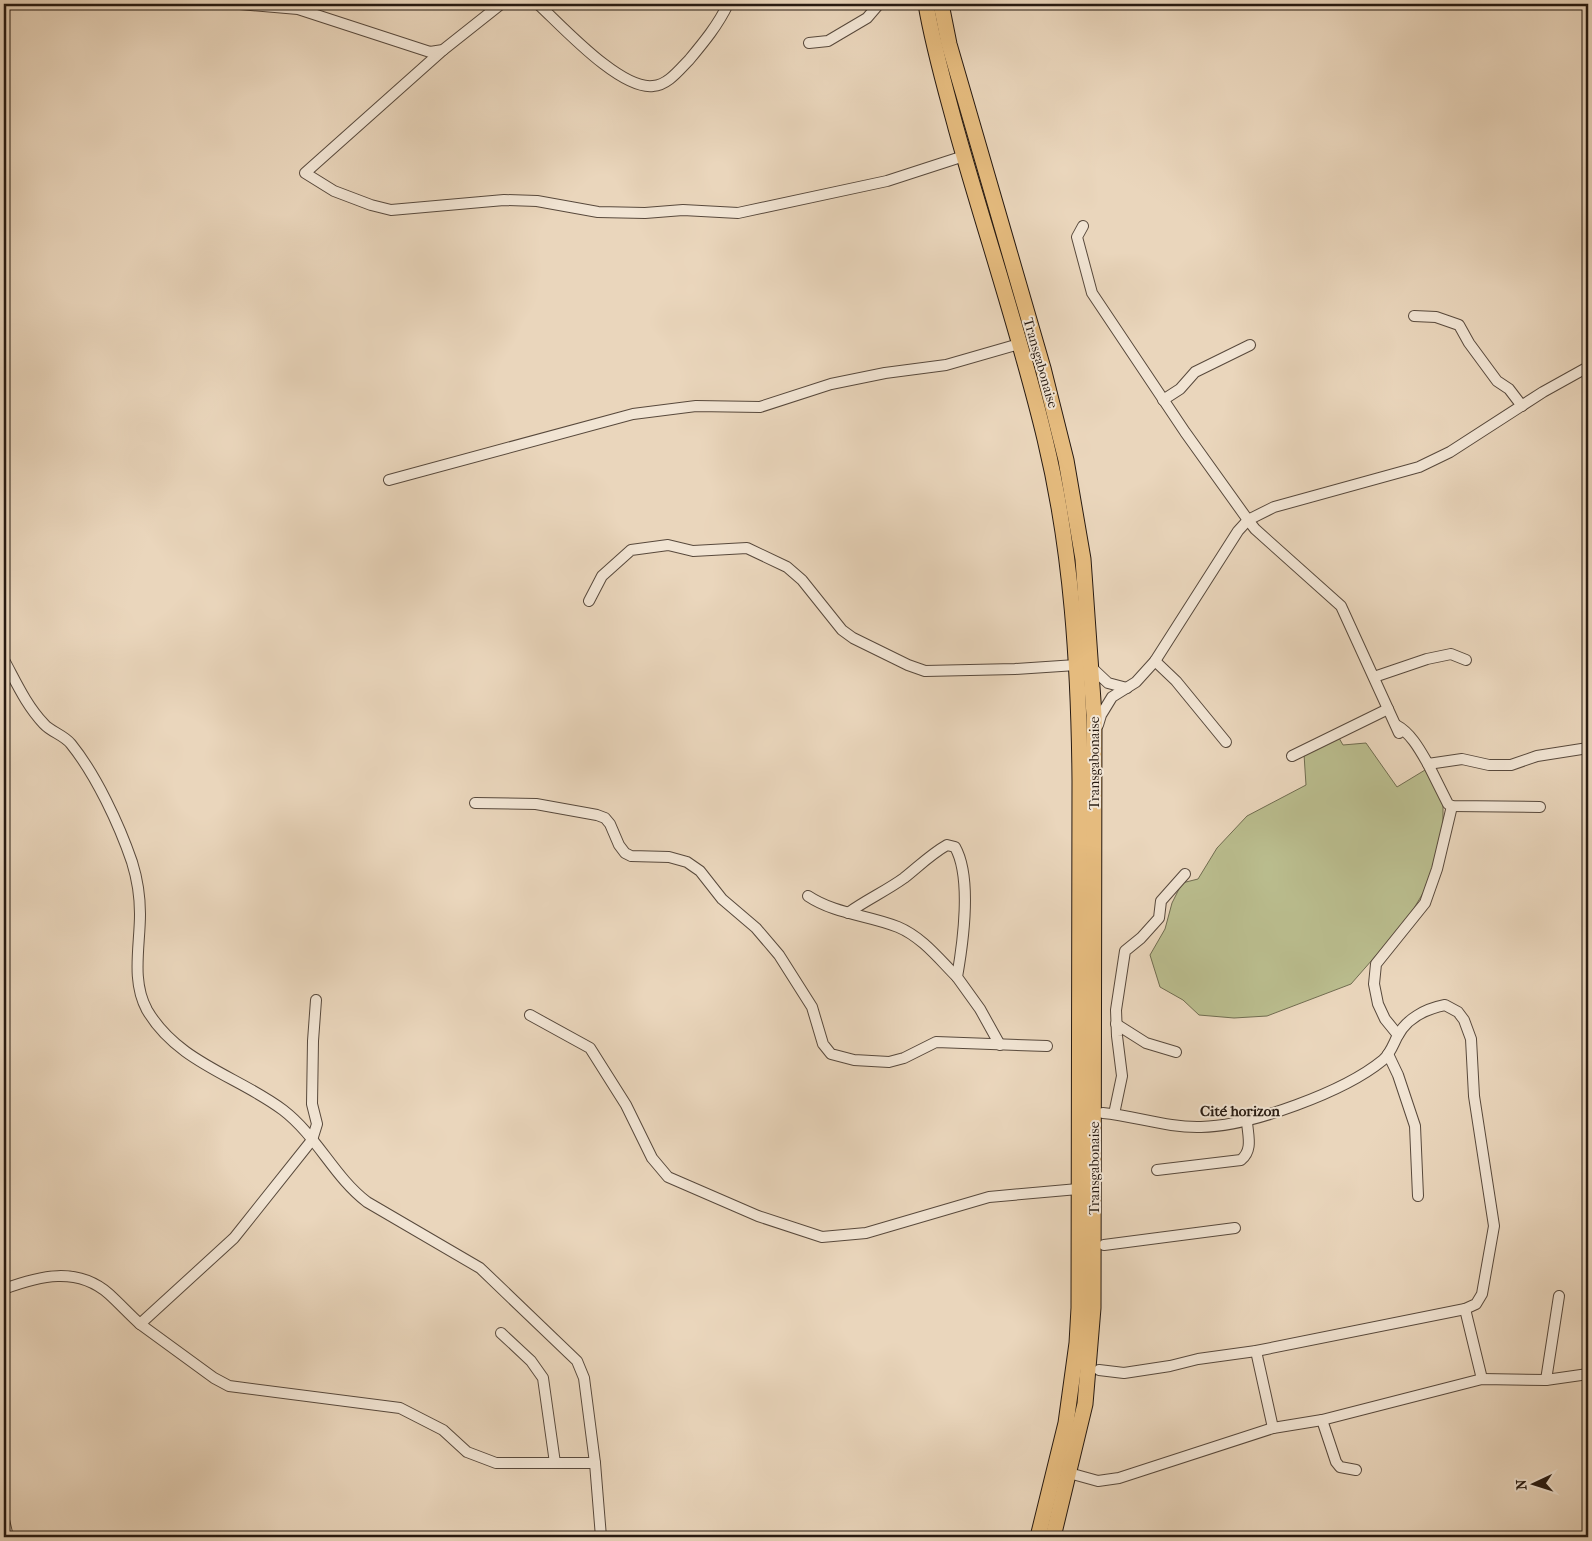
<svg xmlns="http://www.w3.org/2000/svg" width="1592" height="1541" font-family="'IM FELL French Canon',serif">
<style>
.green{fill:#babd8e;stroke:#706c50}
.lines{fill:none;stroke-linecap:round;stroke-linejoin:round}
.minor-casing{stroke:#58493c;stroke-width:12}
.highway-casing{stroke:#271a11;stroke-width:17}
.minor{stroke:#f1e4d3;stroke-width:10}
.highway{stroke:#e5bb7e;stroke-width:15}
.labels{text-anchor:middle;stroke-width:4;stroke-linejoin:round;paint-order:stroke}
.street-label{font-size:14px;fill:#271a11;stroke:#f1e4d3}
.neighbourhood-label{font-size:15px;font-weight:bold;fill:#271a11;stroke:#f1e4d3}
</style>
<rect width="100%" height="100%" fill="#ead6bc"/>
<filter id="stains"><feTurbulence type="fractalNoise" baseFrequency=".004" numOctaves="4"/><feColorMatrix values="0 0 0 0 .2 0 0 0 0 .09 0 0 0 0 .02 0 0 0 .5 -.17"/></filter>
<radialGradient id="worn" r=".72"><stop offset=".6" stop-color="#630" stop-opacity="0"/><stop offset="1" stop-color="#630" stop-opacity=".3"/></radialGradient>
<!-- green -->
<path class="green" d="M1339,738l4,7 23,-2 31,44 28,-17 18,33v23l-14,57 -22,37 -56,64 -84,32 -33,2 -35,-3 -16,-15 -23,-13 -10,-32 15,-26 7,-26 10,-20 16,-4 19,-31 30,-32 59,-31 -2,-31z"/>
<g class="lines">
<defs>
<g id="minor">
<path d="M240,4l58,5 132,43 13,-2 58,-46"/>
<path d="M538,4c24,22 82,86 115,82 15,-1 26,-16 36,-26 15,-18 29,-35 39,-56"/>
<path d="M809,43l19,-2 39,-23 12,-14"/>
<path d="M443,50l-138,123 29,18 37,14 20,5 113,-10 33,1 61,11 47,1 38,-3 55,3 149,-32 77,-25"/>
<path d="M1083,226l-6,11 15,56 93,139 63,88 7,9 86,77 58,127"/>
<path d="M1414,316l22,1 23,8 10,18 28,38 12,8 13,17"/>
<path d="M1163,400l17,-11 15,-17 55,-27"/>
<path d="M389,480l244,-66 63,-8 64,1 71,-23 54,-11 61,-8 73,-21"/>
<path d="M589,601l13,-25 29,-26 37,-5 25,6 54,-3 40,19 15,13 40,50 11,8 55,27 17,6 90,-2 61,-4"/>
<path d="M4,660c12,22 22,45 40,64 7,8 20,11 27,20 25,31 48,80 61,118 5,16 8,34 8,52 0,32 -9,67 7,96 31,53 91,66 136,100 34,26 51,67 84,92l113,66 97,93 7,17 11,85 6,74"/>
<path d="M1155,661l21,20 50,61"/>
<path d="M1091,667l17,16 19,5"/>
<path d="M1374,677l53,-18 24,-5 15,6"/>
<path d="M1098,725l3,-10 11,-18 24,-15 19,-21 83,-130 10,-11 26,-13 145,-40 31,-15 93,-60 45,-25"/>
<path d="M1396,725c15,8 24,25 32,39l34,-5 27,6h22l26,-9 51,-8"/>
<path d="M1292,756l96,-47"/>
<path d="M1428,764l20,40 4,2 88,1"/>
<path d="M475,803l61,1 61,11 8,3 5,6 9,21 6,8 6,3 38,1 18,5 13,9 22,28 34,29 23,27 33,52 11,37 8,10 23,6 35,2 15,-4 32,-16 111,4"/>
<path d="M808,896c27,18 60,19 90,31 24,10 41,32 59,50"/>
<path d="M848,913c18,-13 38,-22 56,-35 14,-11 27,-24 43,-33l8,2c17,30 8,96 2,130l23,32 20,36"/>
<path d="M530,1015l60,33 36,57 26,53 16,19 90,39 64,21 44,-4 123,-36 89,-8"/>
<path d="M1116,1024l30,19 30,9"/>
<path d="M1398,1035l-13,-16 -7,-15 -4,-20 2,-20 49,-61 12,-34 15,-63"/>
<path d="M1388,1054l10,21 17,51 3,70"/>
<path d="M1588,1110v72"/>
<path d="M1114,1114l8,-38 -5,-40 -1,-26 9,-59 16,-13 18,-20 2,-17 24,-27"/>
<path d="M1157,1170l84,-10c12,-10 7,-24 6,-38"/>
<path d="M1104,1245l131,-17"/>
<path d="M4,1289c35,-13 73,-23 105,5 11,10 20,20 31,30l94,-86 78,-98 5,-16 -5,-20 1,-63 3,-41"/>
<path d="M1465,1309l17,70"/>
<path d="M140,1324l74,54 15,8 171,22 43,22 24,22 29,11h99"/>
<path d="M501,1333l30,28 12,17 12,85"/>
<path d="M1256,1351l17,77"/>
<path d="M1099,1370l25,3 46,-7 28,-7 58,-8 209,-42 11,-5 6,-10 12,-68 -20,-130 -3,-57 -7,-19 -6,-8 -13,-7c-20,4 -39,14 -48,32 -4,8 -7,17 -14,23 -39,32 -132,66 -182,67 -34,1 -65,-11 -98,-14"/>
<path d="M1546,1380l13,-84"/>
<path d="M1322,1420l14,42 4,5 16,3"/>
<path d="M1069,1473l29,8 21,-3 154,-50 49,-8 160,-41 64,1 42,-6"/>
<path d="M4,1520l4,17"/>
</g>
<g id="highway">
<path d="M926,4c7,42 19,83 30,124 29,104 64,206 89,311 27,112 34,228 35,342l-1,527 -2,35 -11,80 -28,114"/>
<path d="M941,4l8,40 94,324 23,92 17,99 11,156 -1,593 -8,96 -32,133"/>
</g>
</defs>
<!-- minor casing -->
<use href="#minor" class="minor-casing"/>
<!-- highway casing -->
<use href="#highway" class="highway-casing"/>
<!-- minor -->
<use href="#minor" class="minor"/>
<!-- highway -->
<use href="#highway" class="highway"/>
</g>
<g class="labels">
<!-- street labels -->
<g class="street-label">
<text transform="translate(1041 363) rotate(74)" y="5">Transgabonaise</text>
<text transform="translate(1094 763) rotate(-90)" y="5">Transgabonaise</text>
<text transform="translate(1094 1168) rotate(-90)" y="5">Transgabonaise</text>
</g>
<!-- neighbourhood labels -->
<g class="neighbourhood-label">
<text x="1240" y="1116">Cité horizon</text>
</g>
</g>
<!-- margin -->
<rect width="1592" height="1541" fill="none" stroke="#ead6bc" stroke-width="20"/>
<rect x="5" y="5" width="1582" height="1531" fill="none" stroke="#271a11" stroke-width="2.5"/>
<rect x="10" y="10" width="1572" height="1521" fill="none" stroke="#271a11"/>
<!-- north arrow -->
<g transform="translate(1534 1484) rotate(266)" stroke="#f1e4d3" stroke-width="4" paint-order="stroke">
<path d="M0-4L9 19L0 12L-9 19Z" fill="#271a11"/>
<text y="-8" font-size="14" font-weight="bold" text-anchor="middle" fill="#271a11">N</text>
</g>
<rect width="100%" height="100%" filter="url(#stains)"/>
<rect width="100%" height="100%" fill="url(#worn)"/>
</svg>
